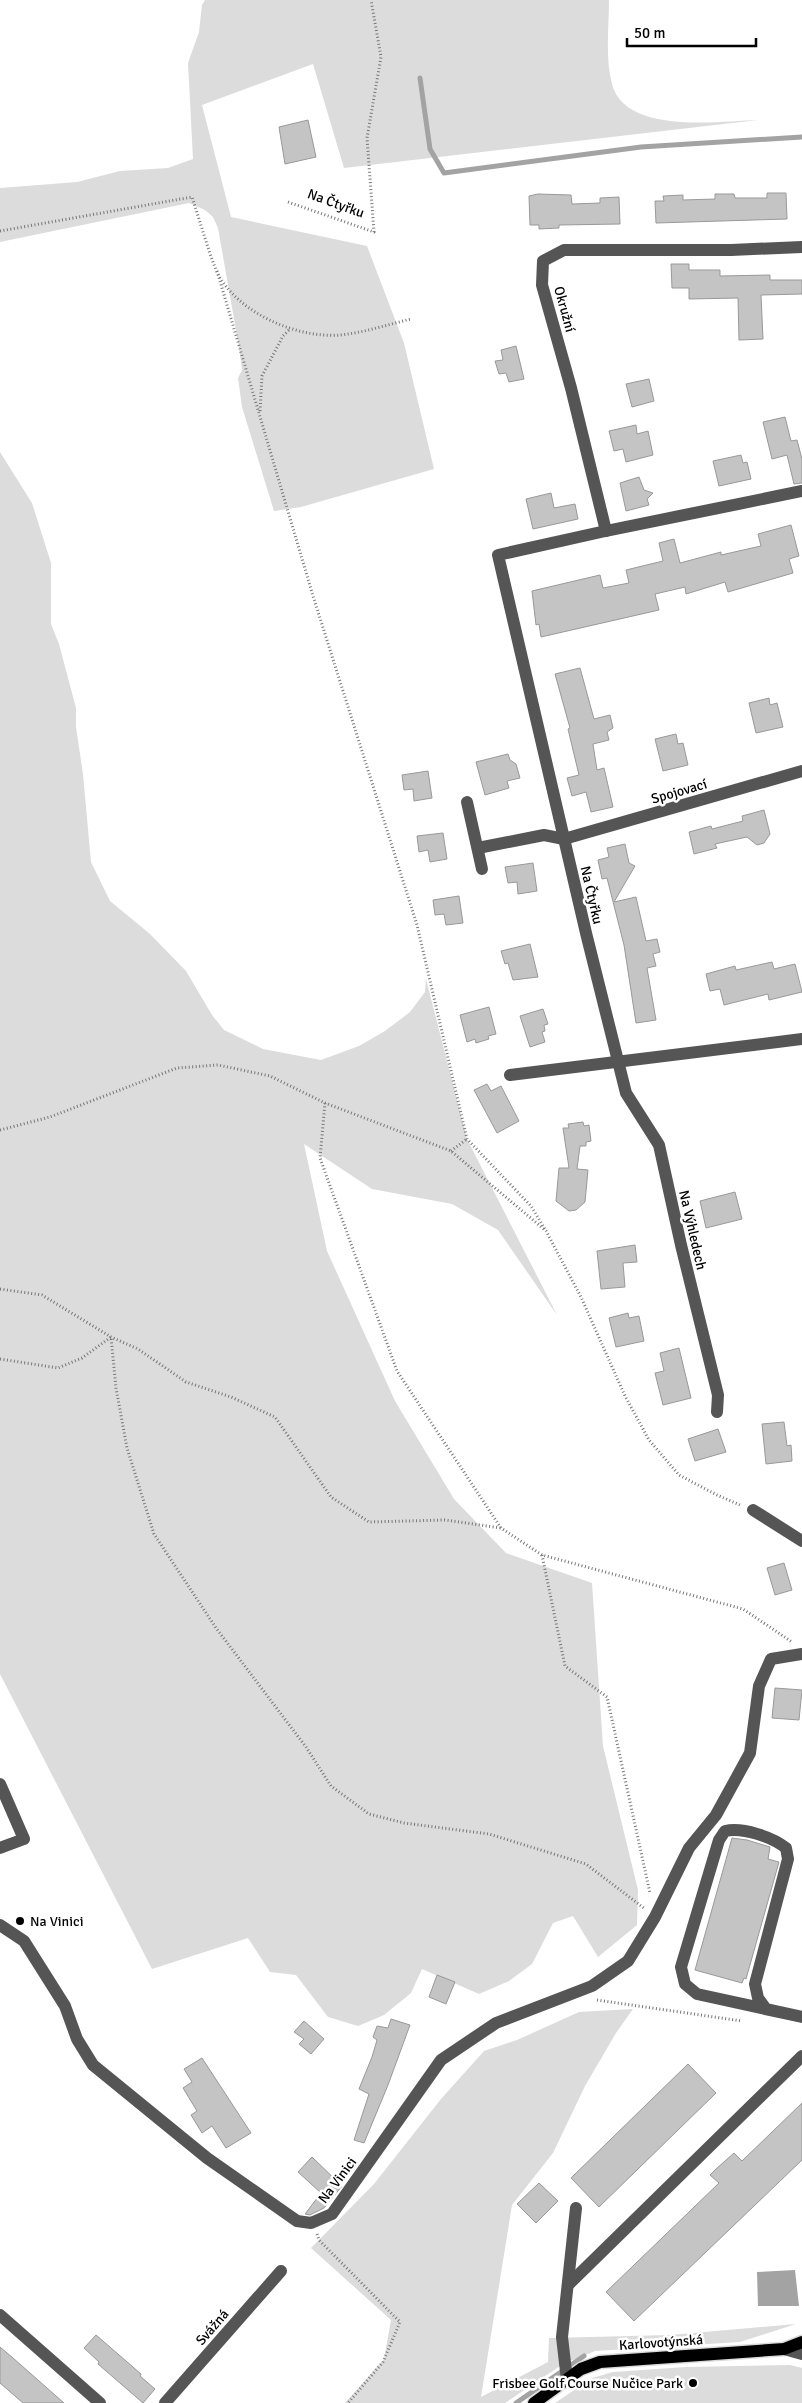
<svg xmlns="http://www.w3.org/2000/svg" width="802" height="2403" font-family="Signika,sans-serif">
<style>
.green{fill:#dcdcdc}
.water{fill:#a3a3a3}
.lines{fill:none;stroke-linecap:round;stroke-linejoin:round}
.stream{stroke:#a3a3a3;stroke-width:5}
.building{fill:#c4c4c4;stroke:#999}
.major-casing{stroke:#dbdbdb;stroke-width:15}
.path{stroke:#777;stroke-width:3;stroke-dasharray:1 2.5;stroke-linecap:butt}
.minor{stroke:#555;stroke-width:12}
.major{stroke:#000;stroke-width:12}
.poi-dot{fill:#000;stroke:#fff;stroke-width:2}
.labels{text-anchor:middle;stroke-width:5;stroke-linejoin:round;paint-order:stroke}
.street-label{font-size:14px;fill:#000;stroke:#fff}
.poi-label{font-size:14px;fill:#000;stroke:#fff;text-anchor:start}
</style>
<rect width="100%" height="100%" fill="#fff"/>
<!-- green -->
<g class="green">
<path d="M205,0h404c0,27 -4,58 3,84 13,51 107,37 146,36l-414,48 -31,-104 -111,41 29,112 136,29 37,97 30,126 -133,38 -27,4 -32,-104 -4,-29 4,-8 -3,-23 -21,-119 -5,-11 -8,-7 -16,-7 -189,39v-54l77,-6 43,-11 48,-3 25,-9 -5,-96 11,-31 3,-27z"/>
<path d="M0,452l32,51 19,60v61l8,20 17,64v19l7,47 8,88 19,39 40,33 36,37 26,44 12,15 39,19 58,11 38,-14 26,-15 25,-19 15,-20 1,-13 41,160 90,176 -59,-85 -46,-26 -80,-15 -68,-45 23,107 68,150 59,98 52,54 86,30 11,163 35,144 -1,35 -39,32 -25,-41 -20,7 -21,41 -23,17 -30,13 -57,-25 -11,24 -27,22 -26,11 -30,-9 -32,-42 -26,-3 -22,-34 -96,31 -152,-295z"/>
<path d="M633,2009l-17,24 -31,53 -32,67 -41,52 -31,192 67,-35 1,-24 121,-3 126,-11 -56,18 -145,9 -32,13 -58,39h-160l39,-44 7,-39 -80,-72 63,-64 67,-85 43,-48 33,-11 62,-28z"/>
<path d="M790,2365l12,3v35h-247l37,-25 21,-6 73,-5z"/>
</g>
<!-- water -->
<path class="water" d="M795,2270l4,36h-41l-1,-34z"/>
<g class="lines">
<!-- stream -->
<g class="stream">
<path d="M420,78l10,71 14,24 197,-26 161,-10"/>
<path d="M516,2403l68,-47"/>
</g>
</g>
<!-- building -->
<g class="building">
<path d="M308,120l8,37 -31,7 -6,-37z"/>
<path d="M767,193h19l1,26 -131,4 -1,-22h9l-1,-5 20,-1v5l32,-1v-5h19l1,4h32z"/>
<path d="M538,194l33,1 1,9 28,-1v-5l19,-1 1,27 -61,1v3l-20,1v-4h-9l-1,-29z"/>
<path d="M671,264h18v6h31v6l50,-1v5h32v14l-41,1 2,44 -24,1 -1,-42 -49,1v-11h-17z"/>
<path d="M516,346l8,33 -15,3 -3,-9 -7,1 -4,-13 8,-1 -2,-10z"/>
<path d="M649,379l5,22 -22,6 -6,-23z"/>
<path d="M785,417l6,24 6,-1 5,19v24l-8,1 -7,-29 -15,4 -9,-37z"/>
<path d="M636,425l1,9 11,-3 5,24 -27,7 -3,-13 -9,2 -5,-20z"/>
<path d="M741,455l2,8 4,-1 4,17 -32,7 -6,-25z"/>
<path d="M639,477l5,13 9,3 -6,6 2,6 -23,6 -6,-28z"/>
<path d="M551,493l3,15 21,-4 3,15 -45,10 -7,-30z"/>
<path d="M791,525l8,31 -10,3 4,14 -65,19 -3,-10 -39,12 -1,-7 -30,7 4,16 -118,27 -2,-13 -3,1 -4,-34 68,-16 3,13 26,-5 -3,-13 37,-9 -4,-18 15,-4 6,24 41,-11v3l40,-9 -3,-12z"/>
<path d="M580,668l14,51 16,-4 3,13 -6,4 2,8 -16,4 4,26 7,-2 9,39 -22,5 -5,-20 -14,4 -5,-18 12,-3 -11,-46 2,-1 -15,-54z"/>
<path d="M769,698l1,7 7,-2 6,24 -27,6 -7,-30z"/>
<path d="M676,734l2,10 5,-1 5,22 -25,6 -8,-32z"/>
<path d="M508,754l2,6 6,4 4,14 -13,3 2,7 -24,7 -9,-33z"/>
<path d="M428,771l4,27 -18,3 -1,-12 -9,1 -2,-15z"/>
<path d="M764,810l6,24 -6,9 -7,2 -10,-8 -32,7 2,4 -23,6 -5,-22 22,-6 1,3 31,-8 -1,-5z"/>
<path d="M443,833l4,26 -17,3 -2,-12 -9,2 -2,-16z"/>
<path d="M625,844l4,19 6,3 -21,36 22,-5 10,44 11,-2 3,13 -7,2 3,12 -9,2 9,52 -20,3 -12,-78 -17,-67 -5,1 -4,-19 11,-3 -2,-9z"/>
<path d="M533,863l4,28 -19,3 -1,-12 -9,1 -3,-16z"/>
<path d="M459,896l4,27 -17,2 -2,-11 -9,1 -2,-15z"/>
<path d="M530,944l8,33 -25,3 -5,-17 -3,1 -4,-13z"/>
<path d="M772,962l2,7 21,-5 7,28 -33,8 -1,-6 -44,11 -4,-16 -10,2 -4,-17 29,-8 1,4z"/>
<path d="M489,1007l7,27 -8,2 1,3 -13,4 -1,-4 -8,3 -7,-27z"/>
<path d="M543,1009l5,15 -4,1 1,6 -3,1 3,10 -15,5 -10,-31z"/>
<path d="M487,1084l4,7 10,-5 18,35 -22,12 -23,-43z"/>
<path d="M583,1122l1,4 5,-1 2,16 -5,1v4h-6l-3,23 11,1 -3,32 -9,8 -7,1 -13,-10 3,-33h10l-6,-40h6l-1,-4z"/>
<path d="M735,1192l7,27 -36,9 -6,-27z"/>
<path d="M635,1245l2,17 -14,1 2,24 -24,2 -4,-38z"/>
<path d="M628,1313l1,5 10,-2 5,25 -28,6 -7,-29z"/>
<path d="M679,1348l12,50 -28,7 -8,-32 9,-2 -4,-18z"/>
<path d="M784,1422l3,24 4,-1 1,16 -26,3 -4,-40z"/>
<path d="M718,1429l8,23 -31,9 -7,-22z"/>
<path d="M784,1563l8,27 -17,5 -8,-27z"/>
<path d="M775,1688l27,2 -3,30 -27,-2z"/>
<path d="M732,1838l15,2 23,7 -2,12 11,3 -33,117 -2,-1 -2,5 -47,-13z"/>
<path d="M437,1975l18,7 -9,22 -17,-7z"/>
<path d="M391,2019l19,6 -22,60 -24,58 -10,-3 15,-46 -10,-5 13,-32 5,-17 -4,-3 4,-11 11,2z"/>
<path d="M304,2021l20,18 -13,15 -12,-10 5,-5 -10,-7z"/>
<path d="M202,2058l49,75 -25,15 -14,-22 -10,7 -11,-18 6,-4 -14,-23 9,-6 -8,-13z"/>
<path d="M688,2064l28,29 -117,114 -28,-29z"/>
<path d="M802,2103v57l-168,161 -28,-29 113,-109 -9,-8 6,-6 18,-16 8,8z"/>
<path d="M312,2157l30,29 -18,22 -14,7 -5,-1 16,-21 -23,-21z"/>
<path d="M539,2183l19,18 -22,22 -19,-19z"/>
<path d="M96,2335l45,39 -1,2 15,13 -12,14 -45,-39 1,-2 -15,-14z"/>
<path d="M0,2347l13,11 51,45h-41l-23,-20z"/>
</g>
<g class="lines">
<defs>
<path id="major" d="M534,2403l47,-34 19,-7 184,-13 18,-7"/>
</defs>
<!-- major casing -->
<use href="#major" class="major-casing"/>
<!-- path -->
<g class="path">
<path d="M288,202l86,30 -7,-94 14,-81 -10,-57"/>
<path d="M0,231l192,-34c8,24 15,50 24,73 19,43 86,72 132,64 21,-3 42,-10 63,-15"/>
<path d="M217,271l96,325 104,329 50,214 64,67 15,25"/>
<path d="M260,411l2,-35 21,-40 7,-7"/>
<path d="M325,1103l-5,55 77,213 104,157 41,27 201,54 49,33"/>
<path d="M0,1130l50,-13 127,-49 41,-3 52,11 55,27 126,48 95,80 35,66 44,99 24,44 30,35 38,20 23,10"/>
<path d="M451,1151l16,-12"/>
<path d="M0,1289l42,6 69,42 27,12 48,33 45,15 44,20 56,80 38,25 76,-2 56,8"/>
<path d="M0,1359l58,9 24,-10 29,-21 5,51 11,60 27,86 62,94 90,119 25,39 38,28 35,9 85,11 97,30 59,45"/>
<path d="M542,1555l23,111 42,31 43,196"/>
<path d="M597,2000l145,21"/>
<path d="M317,2234l2,6 81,82 -17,40 -35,41"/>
</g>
<!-- minor -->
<g class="minor">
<path d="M606,531l-35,-143 -29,-103 1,-24 21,-11h167l71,-3"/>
<path d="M467,802l15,67"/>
<path d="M478,848l66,-13 20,4 238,-68"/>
<path d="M510,1075l292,-36"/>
<path d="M717,1412l1,-17 -37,-150 -22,-100 -33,-52 -40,-160 -88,-378 103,-23 201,-41"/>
<path d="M753,1510l49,31"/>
<path d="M0,1784l24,55 -24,9"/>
<path d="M0,1925l24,16 41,65 12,33 16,26 114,93 90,63 14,2 21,-9 109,-154 55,-37 96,-37 36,-25 27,-44 34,-69 27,-33 34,-62 9,-67 12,-27 31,-5"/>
<path d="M766,2009l-8,-11 -3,-14 33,-125 -2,-11c-14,-11 -43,-21 -61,-17l-6,9 -38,127 4,17 12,10 105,23"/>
<path d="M568,2285l234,-229"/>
<path d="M0,2315l100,88"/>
<path d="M784,2349l18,5"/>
<path d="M567,2380l-5,-43 14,-129"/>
<path d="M165,2403l116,-132"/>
</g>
<!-- major -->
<use href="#major" class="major"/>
</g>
<!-- markers -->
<g class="poi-dot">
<circle cx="20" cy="1921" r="5"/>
<circle cx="693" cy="2383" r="5"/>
</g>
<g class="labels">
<!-- street labels -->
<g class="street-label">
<text transform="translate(336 203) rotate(20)" y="5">Na Čtyřku</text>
<text transform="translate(565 309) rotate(75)" y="5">Okružní</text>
<text transform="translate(679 791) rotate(-16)" y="5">Spojovací</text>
<text transform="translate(592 895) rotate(77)" y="5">Na Čtyřku</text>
<text transform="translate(693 1230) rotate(77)" y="5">Na Výhledech</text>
<text transform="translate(337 2180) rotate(-53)" y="5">Na Vinici</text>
<text transform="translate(212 2327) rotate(-49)" y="5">Svážná</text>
<text transform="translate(661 2342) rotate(-4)" y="5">Karlovotýnská</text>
</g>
<!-- poi labels -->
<g class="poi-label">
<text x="30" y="1926">Na Vinici</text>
<text x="683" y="2388" text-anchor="end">Frisbee Golf Course Nučice Park</text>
</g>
</g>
<!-- scale -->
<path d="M627 38v8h129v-8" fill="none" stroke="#000000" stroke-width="2.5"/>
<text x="634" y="38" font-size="15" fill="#000000" stroke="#ffffff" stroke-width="4" paint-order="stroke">50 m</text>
</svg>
